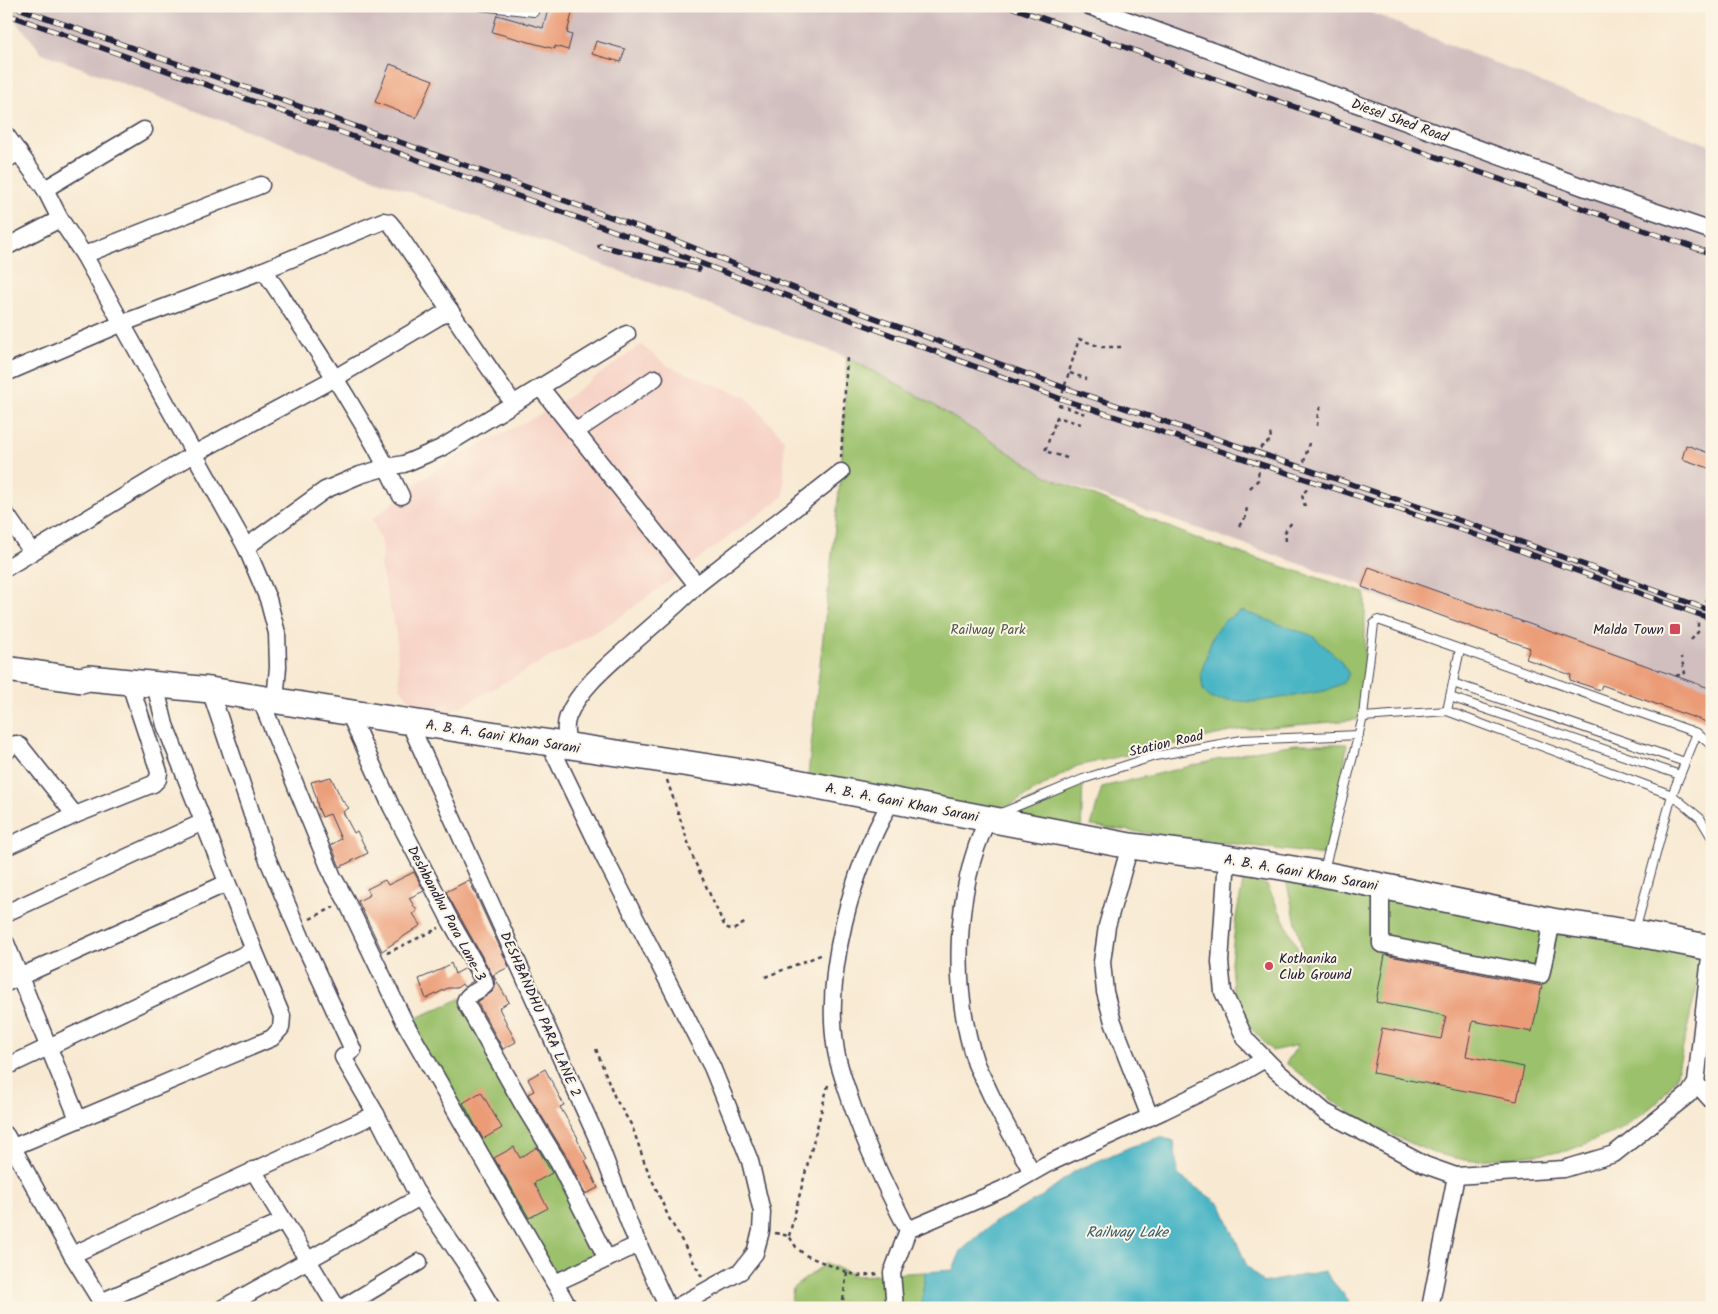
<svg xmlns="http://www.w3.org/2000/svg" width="1718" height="1314" font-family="Kalam,sans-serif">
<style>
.built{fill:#f6d1c5}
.industrial{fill:#d1bfbf}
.green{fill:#9bc16c;stroke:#5e7254}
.water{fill:#49b5c5;stroke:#366c80}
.building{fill:#eb9c77}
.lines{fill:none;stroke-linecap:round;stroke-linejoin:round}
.service-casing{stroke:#424052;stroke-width:10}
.minor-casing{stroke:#424052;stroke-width:19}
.primary-casing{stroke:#424052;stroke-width:28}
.path{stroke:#424052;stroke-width:2.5;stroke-dasharray:4 4;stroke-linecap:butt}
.service{stroke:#fff;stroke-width:8}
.minor{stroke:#fff;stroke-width:16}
.primary{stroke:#fff;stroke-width:25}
.rail-casing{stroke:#22223b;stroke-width:5.5}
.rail{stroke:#fcf5e5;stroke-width:4;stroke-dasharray:11;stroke-linecap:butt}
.poi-dot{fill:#d1495b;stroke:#fcf5e5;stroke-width:2}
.labels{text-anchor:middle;stroke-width:4;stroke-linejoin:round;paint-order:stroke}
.street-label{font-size:14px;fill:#22223b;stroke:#fcf5e5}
.park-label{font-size:14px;fill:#4c5a4c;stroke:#fcf5e5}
.poi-label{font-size:14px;fill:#22223b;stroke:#fcf5e5;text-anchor:end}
.water-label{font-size:15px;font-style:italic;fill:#325d72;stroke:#fcf5e5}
</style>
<rect width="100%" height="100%" fill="#fcf5e5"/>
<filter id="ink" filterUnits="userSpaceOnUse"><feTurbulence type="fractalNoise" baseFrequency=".02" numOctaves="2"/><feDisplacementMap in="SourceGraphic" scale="10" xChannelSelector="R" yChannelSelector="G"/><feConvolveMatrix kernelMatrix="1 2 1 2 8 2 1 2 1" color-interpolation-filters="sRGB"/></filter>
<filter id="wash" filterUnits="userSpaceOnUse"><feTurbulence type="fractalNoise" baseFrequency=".0096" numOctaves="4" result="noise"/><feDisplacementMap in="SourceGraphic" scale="20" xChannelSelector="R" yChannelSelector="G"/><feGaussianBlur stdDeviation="1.12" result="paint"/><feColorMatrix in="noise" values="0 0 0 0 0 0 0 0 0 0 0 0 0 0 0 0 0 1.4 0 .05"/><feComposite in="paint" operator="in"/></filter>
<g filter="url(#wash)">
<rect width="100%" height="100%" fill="#f8e9d2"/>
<!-- built -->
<path class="built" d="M641,345l27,21 78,31 38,42v57l-168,124 -188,105 -28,-38 -4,-54 -16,-68 3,-18 -11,-27 44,-37 54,-33 81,-41z"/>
<!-- industrial -->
<path class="industrial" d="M6,6h1349l193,79 164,61v554l-340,-105 -6,-2 1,-6 -319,-110 -116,-73 -85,-47 -805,-304 -36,-44z"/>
<!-- green -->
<g class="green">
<path d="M847,357l85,47 116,73 155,64 162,52v126l-126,11 -162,36 -85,50 91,-37 -2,58 -274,-53 34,-312z"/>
<path d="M1296,744h51l-15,112 -241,-30 11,-39 152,-36z"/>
<path d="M1244,878l23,7 39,81 -20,-86 418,75 -28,123 -19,25 -37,27 -53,21 -97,10 -37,-8 -63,-28 -37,-24 -47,-38 12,-18 -26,6 -23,-25 -16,-36 -2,-28 5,-45z"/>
<path d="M462,998l145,260 -51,24 -151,-259z"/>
<path d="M826,1263l31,13 68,-4 -4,36h-131l3,-20z"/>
</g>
<!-- water -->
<g class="water">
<path d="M1242,611l71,25 26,23 10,15 -6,9 -18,8 -71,11 -43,-3 -8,-8 -2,-18 12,-38 11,-14z"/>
<path d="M1160,1137l14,4 4,34 43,30 25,59 17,19 61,-12 26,31 2,6h-431l4,-36 28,-2 8,-19 32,-28 45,-24 37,-28 55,-24z"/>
</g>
<g id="blocks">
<!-- building -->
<g class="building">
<path d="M549,6h25l-7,27 5,2 -4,15 -13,-4v3l-63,-17 5,-17 46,13z"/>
<path d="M596,41l29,8 -4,13 -29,-8z"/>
<path d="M390,64l43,16 -17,38 -41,-16z"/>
<path d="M1686,445l26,9v15l-30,-10z"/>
<path d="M1369,567l343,122v35l-110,-39 -2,5 -30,-10 1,-5 -45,-16 4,-11 -168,-61z"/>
<path d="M331,777l11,23 7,8 -6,4 11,21 3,-2 11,22 -28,14 -9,-22 10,-6 -11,-25 -8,3 -4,-9 -2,-11 -5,-15z"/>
<path d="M414,872l10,19 -15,7 8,13 -4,3 8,11 -39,26 -24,-50 12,-6 -3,-6 18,-9 3,5z"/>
<path d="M469,880l40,87 -16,8 16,27 -10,6 17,34 -13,7 -26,-47 15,-10 3,-4 -1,-10 -48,-86z"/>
<path d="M1385,955l157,31 -10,46 -59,-11 -7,35 58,11 -7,34 -144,-28 9,-45 59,11 5,-23 -70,-14z"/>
<path d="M451,963l4,11 11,-6 7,13 -9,6 -2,-3 -5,4h-9l-22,11 -7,-20 23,-10z"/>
<path d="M545,1069l19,36 -4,2 18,31 -1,1 10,20 -2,1 13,28 -13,6 -18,-37 -39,-63 6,-3 -6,-12z"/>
<path d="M481,1092l21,36 -19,11 -20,-36z"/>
<path d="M514,1147l6,11 17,-11 15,26 -18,10 14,25 -19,10 -35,-60z"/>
</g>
</g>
</g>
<g filter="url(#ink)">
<use href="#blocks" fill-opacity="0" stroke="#424052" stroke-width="1"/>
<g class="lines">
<defs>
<g id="service">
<path d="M480,6l54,6"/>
<path d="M1453,683l232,79"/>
<path d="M1450,697l230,78"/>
<path d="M1447,711l13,-62"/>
<path d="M1363,717l84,-6 225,84 28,23 12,20"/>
<path d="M1001,813l82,-34 72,-23 87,-16 117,-5"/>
<path d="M1324,870l39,-153 3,-29 8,-64 4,-4 319,113 15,13"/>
<path d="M1635,931l37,-136 25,-62"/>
</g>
<g id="minor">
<path d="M1089,6l497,182 126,43"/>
<path d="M6,135l39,54"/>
<path d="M6,160l13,-8"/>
<path d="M261,185l-177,70 162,292 22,52 9,34 1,34 -3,34"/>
<path d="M6,247l54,-28"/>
<path d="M84,255l-24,-36 -15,-30 99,-59"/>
<path d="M264,270c48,73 99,146 137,226"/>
<path d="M6,373l117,-50 141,-53 119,-49 6,1 5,6 119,175"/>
<path d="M540,387l157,198"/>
<path d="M575,432l80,-54"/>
<path d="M6,514l26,38"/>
<path d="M246,547l79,-57 35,-15 27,-8 17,-3 37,-16 186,-114"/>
<path d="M6,568l188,-114 141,-76 115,-68"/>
<path d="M210,690l55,163 39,91 49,106 -10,7 33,57 39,76 50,73 27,45"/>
<path d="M260,698l73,179 13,23 59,123 164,285"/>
<path d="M349,713l42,93 60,116 33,58 1,5c-6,7 -18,8 -20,17l57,101 36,59 49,97"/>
<path d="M409,722l188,416 34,90 37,80"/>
<path d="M549,743l56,116 107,208 38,94 12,51 -1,19 -6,22 -14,18 -66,37"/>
<path d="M569,746c-3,-11 -5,-19 -1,-30 12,-29 44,-54 66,-74 22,-19 43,-37 63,-57l144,-113"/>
<path d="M6,752l6,-7 4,-1 4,2 55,69 78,-31 5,-5 1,-7 -30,-91"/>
<path d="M892,800c-40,69 -69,172 -56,251 3,17 10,35 15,51 15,45 35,86 57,128"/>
<path d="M988,819c-34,71 -37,171 -12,245 4,9 9,18 13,27 13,28 28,54 43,81"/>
<path d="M1130,846l-23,80 -5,36 3,30 8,30 37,95"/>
<path d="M6,847l69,-32"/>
<path d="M1227,858l-7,104 3,30 23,48 31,31 48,41 100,53 31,11 108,-7 50,-15 75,-60 7,-11 15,-135"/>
<path d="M1381,885v59l160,31 11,-54"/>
<path d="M6,913l197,-91"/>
<path d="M6,943l72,176"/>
<path d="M6,983l221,-100"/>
<path d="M6,1067l248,-117"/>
<path d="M1696,1083l16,18"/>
<path d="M6,1135l66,120 33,53"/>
<path d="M13,1147l259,-109 9,-10 1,-12 -28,-66 -89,-225 -10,-40"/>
<path d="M253,1170l84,138"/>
<path d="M72,1255l304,-141"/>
<path d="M555,1283l84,-39"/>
<path d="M101,1302l182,-81"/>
<path d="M223,1308l197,-111"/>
<path d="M342,1308l77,-46"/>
<path d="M895,1308l-3,-35 16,-43 95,-41 44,-25 116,-53 78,-38 24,-14"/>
<path d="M1430,1308l26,-132"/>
</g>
<path id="primary" d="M6,669l75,11 8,-2 121,12 155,25 384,58 381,73 97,12 96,16 229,47 82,12 78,15"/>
</defs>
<!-- service casing -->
<use href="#service" class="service-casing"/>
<!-- minor casing -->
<use href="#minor" class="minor-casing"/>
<!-- primary casing -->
<use href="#primary" class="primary-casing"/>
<!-- path -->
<g class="path">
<path d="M1070,373l17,6"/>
<path d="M1085,414l-26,-9 20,-66 22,8h21"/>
<path d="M1317,426l1,-14 4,-8"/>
<path d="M1260,448l11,-8 -1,-10"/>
<path d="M841,458l6,-101"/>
<path d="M1067,458l-22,-7 12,-34 24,7"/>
<path d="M1304,462l5,-19"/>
<path d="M1250,488l8,-8 1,-13"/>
<path d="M1305,507l-3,-12 6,-7"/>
<path d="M1239,526l6,-8 2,-10"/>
<path d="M1286,541l-1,-9 7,-10"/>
<path d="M1706,602l6,-16"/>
<path d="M1691,640l7,-8v-12"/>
<path d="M1676,676l9,-3 -4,-16"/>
<path d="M667,780l27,80 31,67 8,3 13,-8"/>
<path d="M310,919l24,-12"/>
<path d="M387,953l52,-25"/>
<path d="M765,977l58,-23"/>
<path d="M596,1049l19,49 17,28 13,38 24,54 33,59"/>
<path d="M775,1233l14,3 7,11 9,8 12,5 40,16 21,-2"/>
<path d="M789,1236l39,-151"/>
<path d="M842,1308l5,-36"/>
</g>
<!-- service -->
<use href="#service" class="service"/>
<!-- minor -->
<use href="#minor" class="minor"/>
<!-- primary -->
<use href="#primary" class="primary"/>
<defs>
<g id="rail">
<path d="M12,6l227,79 425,151 140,56 261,96 417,140 230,83"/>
<path d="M1008,6l704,248"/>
<path d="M6,14l340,120 285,103 430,162 410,134 241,86"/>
<path d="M600,246l99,23"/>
</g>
</defs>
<!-- rail casing -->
<use href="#rail" class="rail-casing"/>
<!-- rail -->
<use href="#rail" class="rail"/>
</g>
</g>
<!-- markers -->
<g class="poi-dot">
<rect x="1669" y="623" width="12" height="12" rx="2.5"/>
<circle cx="1269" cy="966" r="5"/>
</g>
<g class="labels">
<!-- street labels -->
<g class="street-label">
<text transform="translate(1400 120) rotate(20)" y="5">Diesel Shed Road</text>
<text transform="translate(503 736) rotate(9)" y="5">A. B. A. Gani Khan Sarani</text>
<text transform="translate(1166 743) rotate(-13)" y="5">Station Road</text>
<text transform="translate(902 802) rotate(11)" y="5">A. B. A. Gani Khan Sarani</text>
<text transform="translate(1301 872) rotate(10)" y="5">A. B. A. Gani Khan Sarani</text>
<text transform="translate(447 913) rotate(62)" y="5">Deshbandhu Para Lane-3</text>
<text transform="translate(541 1014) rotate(66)" y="5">DESHBANDHU PARA LANE 2</text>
</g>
<!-- park labels -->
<g class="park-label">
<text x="988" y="634">Railway Park</text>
</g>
<!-- poi labels -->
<g class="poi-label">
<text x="1664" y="634">Malda Town</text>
<text x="1279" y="963" text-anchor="start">Kothanika<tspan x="1279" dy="16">Club Ground</tspan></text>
</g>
<!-- water labels -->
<g class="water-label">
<text x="1127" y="1237">Railway Lake</text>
</g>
</g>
<!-- margin -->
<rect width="1718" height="1314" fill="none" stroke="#fcf5e5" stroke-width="25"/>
</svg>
